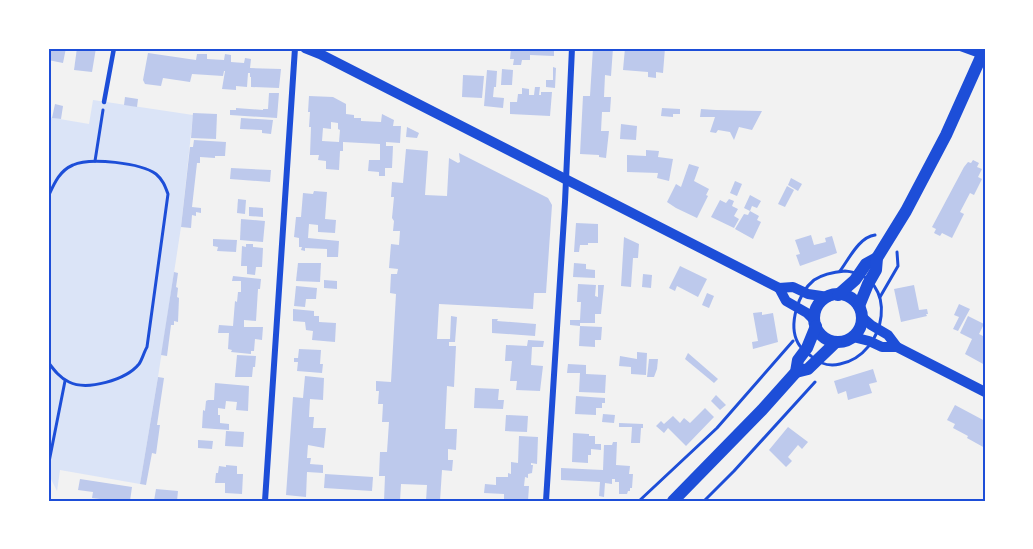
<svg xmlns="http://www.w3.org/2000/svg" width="1033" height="549" font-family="'PT Sans',sans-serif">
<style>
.green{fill:#dbe4f7}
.building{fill:#bdc9ec;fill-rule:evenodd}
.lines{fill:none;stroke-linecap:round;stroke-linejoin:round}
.path{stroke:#1d4ed8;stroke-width:3}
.service{stroke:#1d4ed8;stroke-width:4.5}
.minor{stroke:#1d4ed8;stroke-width:6}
.tertiary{stroke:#1d4ed8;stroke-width:10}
.secondary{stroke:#1d4ed8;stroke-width:12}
.neatline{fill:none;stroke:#1d4ed8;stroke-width:2}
</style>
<rect width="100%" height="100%" fill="#f2f2f2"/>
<!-- green -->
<path class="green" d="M93,100l100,15 -12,112 -23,150 -18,107 -80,-14 -3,21 -9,-18v-356l41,7z"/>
<!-- building -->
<g class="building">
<path d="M48,48h18l-3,15 -15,-3z"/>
<path d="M77,48h19l-4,24 -18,-2z"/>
<path d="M511,48h43v8l-24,-1v5h-8l-1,5h-8l1,-6h-4z"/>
<path d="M593,48h20l-2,28 -6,-1 -1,22h7l-1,15h-8l-1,19h8l-3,27 -7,-1v-2l-19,-1 3,-58h7z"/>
<path d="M625,48h40l-2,25 -7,-1v6l-8,-1v-5l-25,-2z"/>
<path d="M148,53l48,7 1,-6h10v5l17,1 1,-6 6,1v7l13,1 1,-5 6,1 -1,9 31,1 -2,19 -28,-1v-10h-1v-4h-2l-1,14 -11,-1v4l-14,-1 3,-18h-1l-1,5 -31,-2 -2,8 -27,-4 -2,8 -16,-2 -2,-4z"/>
<path d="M553,67l3,1 -1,20 -9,-1v-7h7z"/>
<path d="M502,69l11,1 -1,15h-11z"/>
<path d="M487,70l10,1 -1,16h-2l-1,10 11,1 -1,10 -19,-2z"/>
<path d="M463,75l21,1 -2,22 -20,-1z"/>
<path d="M535,87h5l-1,8h2v-3h11l-2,24 -40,-2v-12h7l1,-8h4v-6l7,1v6h5z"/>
<path d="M269,93h10l-2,25 -47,-3v-5h6v-2l27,2v-1h5z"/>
<path d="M309,96l24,1 13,7v10l8,1v3h7v3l20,1 1,-8 12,6 -1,6h8l-1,17 -14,-1v4h7l-1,22h-7v8h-6v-4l-11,-1 1,-11h11v-16l-37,-2v9h-3l-1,19 -13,-1v-8l-8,-1 1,-5h-9l1,-28h-2l1,-15h-2zM331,122l7,1v6l2,1 -1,12 -17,-1 1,-13 8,1z"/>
<path d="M125,97l13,2 -1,8 -13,-2z"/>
<path d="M55,104l8,2 -2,13 -9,-1z"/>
<path d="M662,108l18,1v5h-7v3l-12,-1z"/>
<path d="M701,109l15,1 46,1 -10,19 -13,-3 -5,13 -4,-8 -12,-2 -2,3 -6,-1 5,-15h-15z"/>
<path d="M193,113l24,1 -1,25 -25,-1z"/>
<path d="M241,118l32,2 -2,14 -9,-1v-3l-22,-1z"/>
<path d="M621,124l16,2 -1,14 -16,-1z"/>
<path d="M407,127l12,6 -2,5 -11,-1z"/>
<path d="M194,140l32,2 -1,14h-10v2l-15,-1v6h-3l-5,44 9,1v5l-5,-1v4l-4,-1 -1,13 -10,-1 9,-80h3z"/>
<path d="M406,149l22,2 -3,44 22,1 2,-38 9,5 2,-1 -1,-9 89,45 4,7 -6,88h-12l-1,16 -94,-5 -2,35h13l1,-23 6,1 -2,25h-6v4h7l-1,20 -1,21 -7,-1 -2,43h12l-1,21 -8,-1v11h5l-1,11 -10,-1 -2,31h-14l1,-16 -26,-1 -1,17h-16l1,-25h-6l1,-24h7l2,-30h-7l1,-18h-5l1,-13h-3v-10l15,1 5,-88 -6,-1 1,-19h6l1,-5 -9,-1 2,-24 8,1 1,-14h-7l1,-10 -2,-3 2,-21h-3l1,-15 11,1z"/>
<path d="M646,150l13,1 -1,6 15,2 -4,22 -12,-3 1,-5 -31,-1v-17l19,1z"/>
<path d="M973,160l6,3 -2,4 5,2 -4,8 4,2 -8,16 -4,-2 -10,19 4,2 -12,24 -10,-5 -2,3 -6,-3 2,-4 -4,-2 32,-60 4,-5 3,1z"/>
<path d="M689,164l10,3 -5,14 15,8 -3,6 2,1 -11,22 -21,-10 -9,-6 9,-18 5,3z"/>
<path d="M231,168l40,2 -1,12 -40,-3z"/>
<path d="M791,178l11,6 -4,7 -10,-6z"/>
<path d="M735,181l7,3 -5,12 -7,-3z"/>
<path d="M787,186l7,4 -9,17 -7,-3z"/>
<path d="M314,191l13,1 -2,27 11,1 -1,13 -17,-1v-7l-9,-1 -1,14 31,3 -1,16h-11v-8l-22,-1v3l-4,-1 1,-3h-3v-9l-5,-1 2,-20h5l2,-24 10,1z"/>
<path d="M750,195l11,6 -4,7 -5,-2 -2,5 -6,-3z"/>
<path d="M238,199l8,1 -1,14 -8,-1z"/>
<path d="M729,199l5,2 -2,5 6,3 -4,7 5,3 -5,9 -23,-11 9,-17 6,3z"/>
<path d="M249,207l14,1v9l-14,-1z"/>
<path d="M750,211l9,5 -2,4 4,2 -8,17 -18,-10 9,-15 4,1z"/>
<path d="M241,219l24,2 -2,21 -23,-2z"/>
<path d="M576,223l22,1v19h-10v2h-8l-1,7h-5z"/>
<path d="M811,235l3,10 12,-3 -1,-4 7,-2 5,17 -37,13 -4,-11 4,-1 -5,-14z"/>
<path d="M624,237l15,7 -1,14h-5l-2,29 -10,-1z"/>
<path d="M213,239l24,1 -1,12 -19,-1 1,-4 -5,-1z"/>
<path d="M246,244h7v3l10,1 -1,19h-6l-1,8 -8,-1v-8h-6l1,-20 4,1z"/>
<path d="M298,263h23l-1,19 -24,-1z"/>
<path d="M574,263l12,1v5l9,1v8l-22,-1z"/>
<path d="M680,266l27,13 -9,18 -21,-11 -2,5 -6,-3z"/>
<path d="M174,272l4,1 -2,14 2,1 -1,9 2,1 -1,24 -4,-1v4h-3l-4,31 -6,-1z"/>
<path d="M643,274l9,1 -1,13 -9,-1z"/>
<path d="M233,276l28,3 -1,10h-2l-2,32 -12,-1v7h19l-1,13 -7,-1 -1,12h-3v3l-20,-2 1,-2 -4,-1 1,-16h-11l1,-8 14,1 2,-25 2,1 1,-10h3v-11h-9z"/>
<path d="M324,280l13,1v8l-13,-1z"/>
<path d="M578,284l18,1 -1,11 3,1v-12h6l-3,29h-6v9h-15v3l-10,-1v-5h10l1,-18h-4z"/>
<path d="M914,285l5,25 8,-1 1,5h-2l1,2 -26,6 -7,-33z"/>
<path d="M296,286l21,2 -1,11h-10l-1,8 -11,-1z"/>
<path d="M707,293l7,3 -5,12 -7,-3z"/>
<path d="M959,304l11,5 -12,22 -5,-2 6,-12 -5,-2z"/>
<path d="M293,309l21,2v5h5v6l17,1 -1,19 -23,-2 1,-9 -7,-1 -1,-8 -12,-1z"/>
<path d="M762,312v3l11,-2 5,29 -25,7 -1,-7 6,-1 -5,-28z"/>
<path d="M968,316l16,8 -5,10 6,3v28l-20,-11 7,-15 -12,-6z"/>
<path d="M492,319h6l-1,2 39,3 -1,12 -43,-3z"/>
<path d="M580,326l22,1 -1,13h-6v7l-16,-1z"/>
<path d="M528,340l16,1 -1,6h-11l-1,18 12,1 -3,25 -24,-1 1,-9h-7l2,-20h-7l1,-16 21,1z"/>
<path d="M299,349l22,1 -1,14h3l-1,9 -25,-2 1,-9h-4v-4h4z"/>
<path d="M637,352l10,1 -1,22 -15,-1v-7l-12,-1 1,-10 17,3z"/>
<path d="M688,353l30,26 -4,4 -29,-24z"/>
<path d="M237,355l19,1 -1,11h-2l-1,10h-17z"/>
<path d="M649,359h9l-1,10 -3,8h-7z"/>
<path d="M568,364l18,1v9l20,1 -1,18 -26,-1 1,-19h-13z"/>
<path d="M873,369l4,13 -8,2 3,9 -24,7 -2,-9 -8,3 -4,-13z"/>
<path d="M305,376l19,2 -1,22 -13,-1 -1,18h5l-1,11h13l-2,20 -16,-3 -1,13h4l-1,6 13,1v8l-16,-1 -1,25 -20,-2 7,-98 10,1z"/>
<path d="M158,377l6,1 -7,47h3l-4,29 -4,-1 -6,32 -6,-1z"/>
<path d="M215,383l34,3 -1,25 -12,-1 1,-8 -11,-1 -1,8 -7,-1v7h2v8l9,1v6l-27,-2 1,-18 2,1 1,-10 2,-1h6z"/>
<path d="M475,388l24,1 -1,11h6l-1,9 -29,-1z"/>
<path d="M716,395l10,10 -6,5 -9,-9z"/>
<path d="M576,396l29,2v5h-3v5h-6v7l-21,-1z"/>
<path d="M955,405l30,16v27l-18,-10 1,-2 -15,-8 2,-4 -8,-4z"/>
<path d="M705,408l9,9 -28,29 -18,-18 -4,5 -8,-7 5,-5 3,3 9,-8 7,7 4,-5 6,5z"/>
<path d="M603,414l12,1 -1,8 -12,-1z"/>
<path d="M506,415l22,1 -1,16 -22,-1z"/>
<path d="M619,423l24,1v4h-2l-1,15h-9l1,-16h-13z"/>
<path d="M788,427l20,15 -6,7 -4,-4 -10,12 4,4 -6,6 -17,-17z"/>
<path d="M226,431l18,1 -1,15 -18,-1z"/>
<path d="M573,433l16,1v2h6v8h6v6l-10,-1v6h-3v8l-16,-1z"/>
<path d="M519,436l19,1 -1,27 -6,-1v2h2l-1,8 -4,1v4l-3,-1 -1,9h5l-1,15h-24v-7l-20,-1 1,-9 11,1v-8h12v-4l3,1v-12l7,1z"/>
<path d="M198,440l15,1 -1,8 -14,-1z"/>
<path d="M613,442h4l-1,23 14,1 -1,8h4l-1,14h-2v3h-2l-1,3h-8v-12h-4v-3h-3v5l-7,-1 -1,14 -5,-1 1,-14 -39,-2v-12l42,2 1,-25h8z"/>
<path d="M226,465l11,1v8h6l-1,20 -17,-1v-10h-10l1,-10h2l1,-7 7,1z"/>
<path d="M325,474l48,3 -1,14 -48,-3z"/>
<path d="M80,479l52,8 -2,14 -13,-1v1l-25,-3 1,-6 -15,-2z"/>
<path d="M156,489l22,2 -1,10h-23z"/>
</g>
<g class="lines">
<!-- path -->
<g class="path">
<path d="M95,161l8,-51"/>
<path d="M48,197c6,-13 11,-26 25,-32 17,-8 68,-2 83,9 7,6 9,12 12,20l-21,153c-3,5 -5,13 -8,17 -13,16 -52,27 -70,18 -9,-4 -15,-12 -21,-20"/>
<path d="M840,271c9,-12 19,-34 35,-36"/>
<path d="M845,271c56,5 42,84 -5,93 -11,3 -20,0 -29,-8 -5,-4 -10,-7 -13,-13 -10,-18 0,-50 16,-63 9,-6 20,-8 31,-9z"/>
<path d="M880,297l18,-31 -1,-14"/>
<path d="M48,467l17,-86"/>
<path d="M639,501l78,-73 76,-87"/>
<path d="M704,501l30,-30 81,-89"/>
</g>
<!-- service -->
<path class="service" d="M104,102l10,-54"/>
<!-- minor -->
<g class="minor">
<path d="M960,48l22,8"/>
<path d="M265,501l30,-453"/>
<path d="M546,501l19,-299 7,-154"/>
</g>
<!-- tertiary -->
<g class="tertiary">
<path d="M305,48l15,6 459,234 14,-1 15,7 20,3"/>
<path d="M779,288l7,13 21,12 8,8"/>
<path d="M862,317l9,8 17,10 9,12 88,45"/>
<path d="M853,337l16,4 13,6h15"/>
</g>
<!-- secondary -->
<g class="secondary">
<circle cx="838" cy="318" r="24"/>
<path d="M838,295l17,-15 11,-16 11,-6"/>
<path d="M859,306l9,-22 8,-14 1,-12 29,-47 40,-76 39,-87"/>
<path d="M796,372l12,-3 28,-27"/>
<path d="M673,501l89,-91 34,-38 2,-12 9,-12 9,-22"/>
</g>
</g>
<!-- border -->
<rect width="1033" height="549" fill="none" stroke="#ffffff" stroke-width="99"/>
<rect x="50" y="50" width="934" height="450" class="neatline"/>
</svg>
